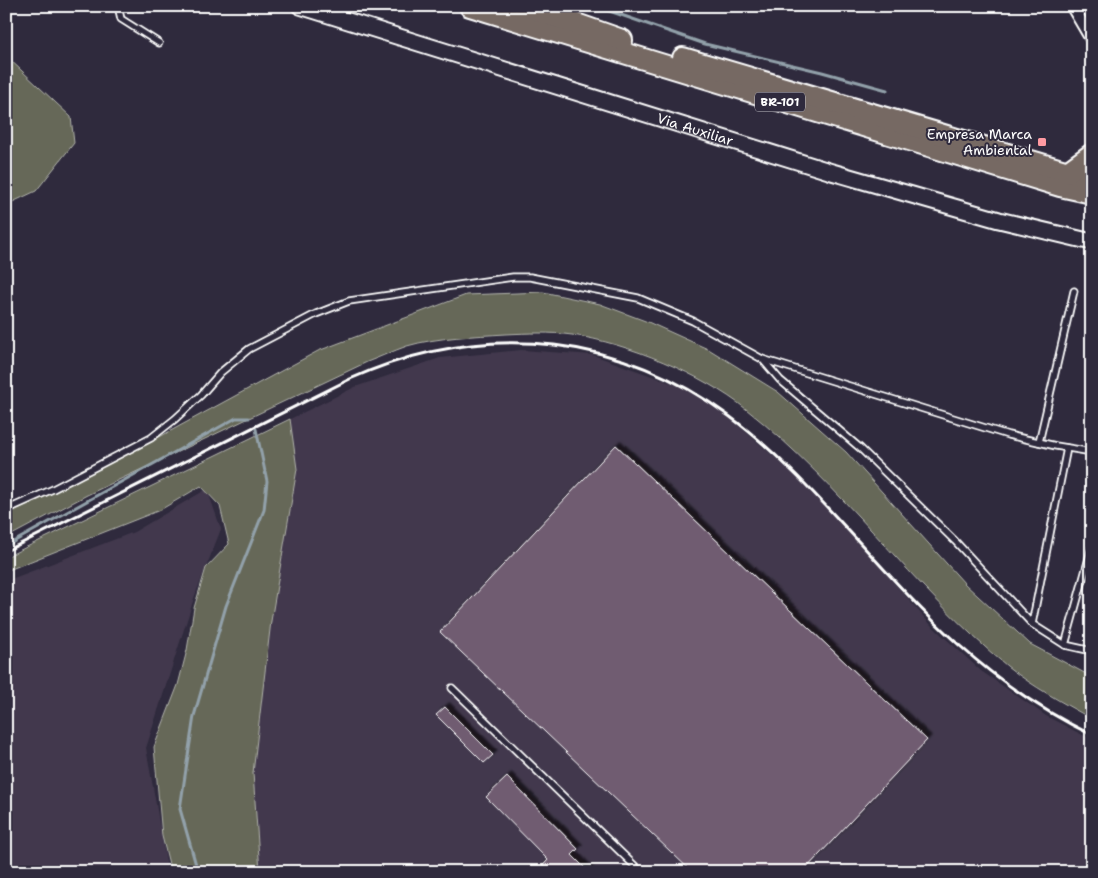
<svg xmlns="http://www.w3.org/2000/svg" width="1098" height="878" font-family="'Shantell Sans',sans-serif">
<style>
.built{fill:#42394d}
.green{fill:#666859;stroke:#b2b4ac}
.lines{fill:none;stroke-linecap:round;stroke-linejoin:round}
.stream{stroke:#92a1aa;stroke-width:3}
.building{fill:#705b71;stroke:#fff;filter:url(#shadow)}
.lane-casing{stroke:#fff;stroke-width:9}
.street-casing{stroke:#fff;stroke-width:15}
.secondary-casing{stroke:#fff;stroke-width:19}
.highway-casing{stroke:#fff;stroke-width:24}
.lane{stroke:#2f2a3d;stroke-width:5.5}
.street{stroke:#2f2a3d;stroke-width:11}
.secondary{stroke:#2f2a3d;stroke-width:15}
.highway{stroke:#766964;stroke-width:20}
.rail{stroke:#fff;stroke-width:3}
.poi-dot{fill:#ff9aa2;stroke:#2f2a3d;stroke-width:2}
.labels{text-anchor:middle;stroke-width:4;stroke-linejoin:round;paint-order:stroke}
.shield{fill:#2f2a3d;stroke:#c1bfc5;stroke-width:1}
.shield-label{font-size:12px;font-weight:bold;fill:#fff}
.street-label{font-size:14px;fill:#fff;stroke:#2f2a3d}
.poi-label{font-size:14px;fill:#fff;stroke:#2f2a3d;text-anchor:end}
</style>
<defs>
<filter id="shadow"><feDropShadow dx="4.5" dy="-4.5" stdDeviation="1" flood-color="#0009"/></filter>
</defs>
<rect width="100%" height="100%" fill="#2f2a3d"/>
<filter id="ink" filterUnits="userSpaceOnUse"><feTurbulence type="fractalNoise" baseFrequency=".02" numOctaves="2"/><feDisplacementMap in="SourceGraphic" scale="10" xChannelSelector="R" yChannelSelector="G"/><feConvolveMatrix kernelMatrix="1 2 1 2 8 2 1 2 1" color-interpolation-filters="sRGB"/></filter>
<g filter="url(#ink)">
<!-- built -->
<g class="built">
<path d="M521,350l72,5 84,30 40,22 94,82 120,136 50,46 65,45 46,24v132h-832l-7,-99 18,-152 26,-152 -7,-50 65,-32 85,-29z"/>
<path d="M207,489l14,40 -27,69 -48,150 22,124h-162v-291l128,-49z"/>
</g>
<!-- green -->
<g class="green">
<path d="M6,56l65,61 3,26 -38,48 -30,14z"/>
<path d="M543,292l57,12 48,18 62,28 68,42 68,60 119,132 65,60 62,33v42c-29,-16 -60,-33 -85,-53 -94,-78 -165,-181 -261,-257 -44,-35 -118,-66 -174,-74 -21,-3 -45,-2 -66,-1 -32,2 -68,3 -99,12 -14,5 -27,11 -40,16l-280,133 -81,43v-23l146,-74 166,-90 148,-56z"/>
<path d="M290,419l7,50 -26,152 -18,152 7,99h-89l-9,-36 -8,-89 24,-62 9,-35 7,-42 12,-40 23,-24 -9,-38 -19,-20 -41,24 -154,61v-14z"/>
</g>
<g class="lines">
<!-- stream -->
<g class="stream">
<path d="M595,6l110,38 117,28 65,18"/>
<path d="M6,546l230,-128h13"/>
<path d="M198,872l-18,-63 14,-93 32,-110 38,-96 3,-29 -11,-52"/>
</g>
</g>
<!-- building -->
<g class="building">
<path d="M616,445l311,295 -124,132h-111l-252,-240z"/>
<path d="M445,707l48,48 -9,8 -48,-48z"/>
<path d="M507,777l71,72 -6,6 17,17h-52l11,-12 -62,-63z"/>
</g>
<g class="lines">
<defs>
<g id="lane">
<path d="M118,6l3,13 38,24"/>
<path d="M762,359l18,21 80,68 95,93 77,83 33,21 27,6"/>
<path d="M1039,442l35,-151"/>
<path d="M6,510l47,-21 98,-51 24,-19 26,-24 20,-23 28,-23 67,-35 33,-13 164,-24h17l108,21 55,23 69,38 246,76 48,11 36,6"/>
<path d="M1032,624l35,-176"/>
<path d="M1065,645l27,-98"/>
<path d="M452,688l189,184"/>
</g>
<path id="street" d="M1072,6l20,34"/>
<g id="secondary">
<path id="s1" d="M300,6l532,166 167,48 93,22"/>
</g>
<g id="highway">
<path d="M470,6l590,180 32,7"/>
<path d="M525,6l97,34"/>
<path d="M683,58l409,121"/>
<path d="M1066,173l26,-19"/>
</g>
</defs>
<!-- lane casing -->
<use href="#lane" class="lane-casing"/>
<!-- street casing -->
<use href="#street" class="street-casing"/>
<!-- secondary casing -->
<use href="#secondary" class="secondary-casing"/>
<!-- highway casing -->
<use href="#highway" class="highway-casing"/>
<!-- lane -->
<use href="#lane" class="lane"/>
<!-- street -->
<use href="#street" class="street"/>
<!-- secondary -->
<use href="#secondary" class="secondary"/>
<!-- highway -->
<use href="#highway" class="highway"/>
<!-- rail -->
<path class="rail" d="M6,551l344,-172c64,-29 133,-42 204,-34 194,23 274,182 405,300 40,36 85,67 133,90"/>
</g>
</g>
<!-- markers -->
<rect class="poi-dot" x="1037" y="137" width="10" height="10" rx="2.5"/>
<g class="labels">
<!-- shield labels -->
<rect class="shield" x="755" y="92.5" width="50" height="19" rx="4"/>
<g class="shield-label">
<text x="780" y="106">BR-101</text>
</g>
<!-- street labels -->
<g class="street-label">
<text dy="5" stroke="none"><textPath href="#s1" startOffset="414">Via Auxiliar</textPath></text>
</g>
<!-- poi labels -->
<g class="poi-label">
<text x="1032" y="139">Empresa Marca<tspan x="1032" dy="16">Ambiental</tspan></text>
</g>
</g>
<!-- margin -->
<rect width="1098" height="878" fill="none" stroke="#2f2a3d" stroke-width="25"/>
<rect x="12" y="12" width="1073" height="853" fill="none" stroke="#fff" stroke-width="2" filter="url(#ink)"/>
</svg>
